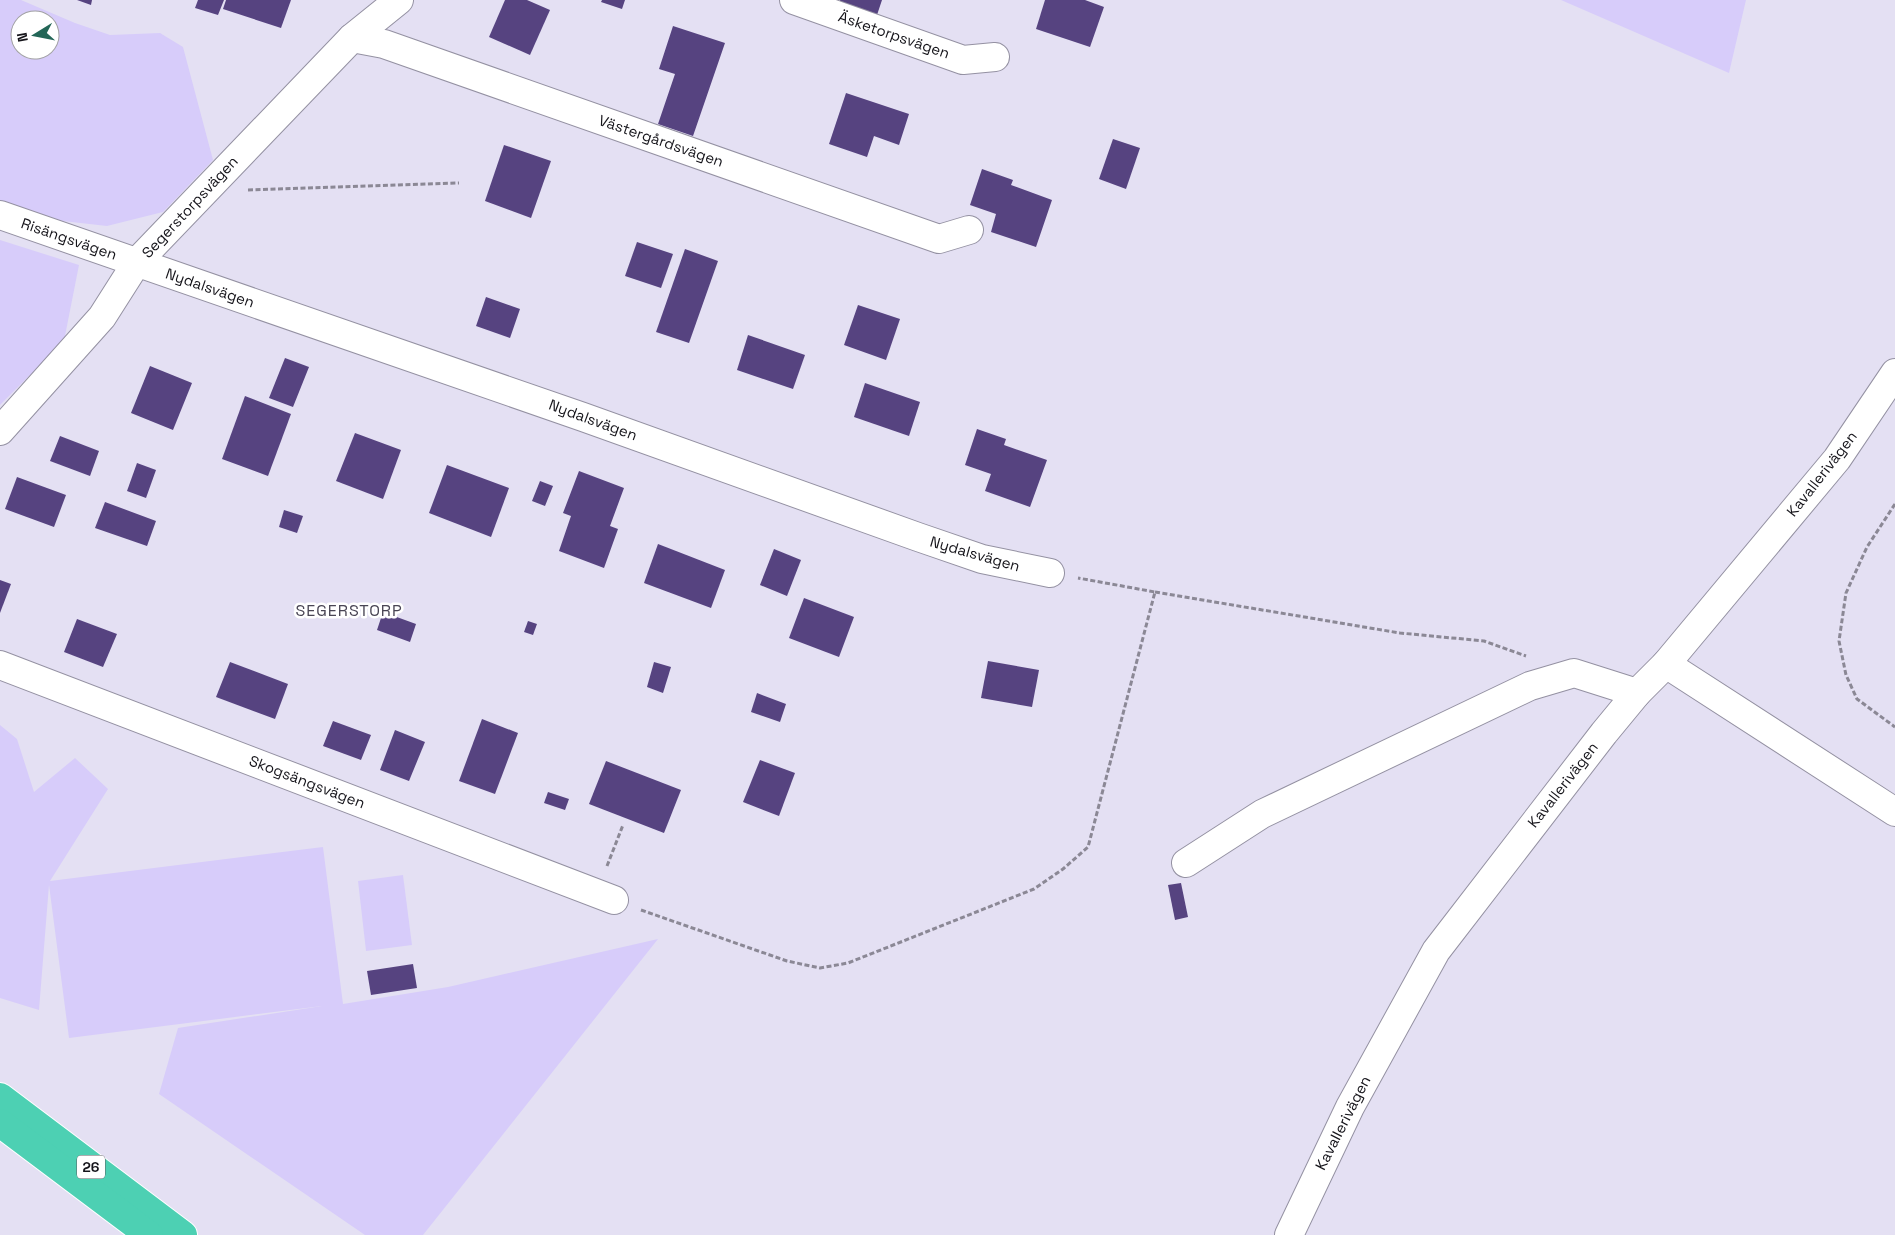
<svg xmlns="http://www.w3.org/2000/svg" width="1895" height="1235" font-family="'Space Grotesk',sans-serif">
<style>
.green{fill:#d7ccfa;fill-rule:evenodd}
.building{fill:#564380}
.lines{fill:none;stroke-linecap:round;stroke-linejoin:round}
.minor-casing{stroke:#9491a2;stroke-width:30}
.highway-casing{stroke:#fff;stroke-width:30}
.path{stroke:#8b8895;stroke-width:3;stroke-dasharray:5 2.5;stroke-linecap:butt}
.minor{stroke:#fff;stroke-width:28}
.highway{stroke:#4dd0b3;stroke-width:28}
.labels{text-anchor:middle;stroke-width:5;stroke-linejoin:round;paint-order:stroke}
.shield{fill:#fff;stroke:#5b5a5f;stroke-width:1}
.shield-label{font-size:14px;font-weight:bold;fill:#15141a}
.street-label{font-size:15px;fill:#15141a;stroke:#fff}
.neighbourhood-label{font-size:16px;letter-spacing:1px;fill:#494554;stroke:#fff}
</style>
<rect width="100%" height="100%" fill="#e4e0f3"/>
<!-- green -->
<g class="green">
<path d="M0,0h21l54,23 35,12 50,-2 23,14 30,113 -50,52 -56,14 -62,-7 -45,-16zM20,20h30v30h-30z"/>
<path d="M1561,0h185l-17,73z"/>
<path d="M0,240l79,25 -15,76 -64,64z"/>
<path d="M0,725l17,14 17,53 41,-34 33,31 -58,92 273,-34 20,157 105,-17 210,-48 -235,296h-58l-206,-141 19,-66 144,-22 -253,32 -20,-153 -10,125 -39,-12z"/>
<path d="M403,875l9,70 -46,6 -8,-70z"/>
</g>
<!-- building -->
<g class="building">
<path d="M77,0h15l-1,5z"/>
<path d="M198,0h26l-6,15 -23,-7z"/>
<path d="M226,0h65l-10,28 -58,-19z"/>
<path d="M505,0h22l23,10 -20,45 -41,-18z"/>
<path d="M602,0h23l-3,9 -21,-7z"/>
<path d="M840,0h42l-5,15 -37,-12z"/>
<path d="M1045,0h40l19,7 -14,40 -54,-18z"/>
<path d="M673,26l52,17 -32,93 -35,-12 17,-50 -16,-5z"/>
<path d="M846,93l63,21 -10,31 -25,-9 -7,21 -38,-13z"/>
<path d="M1113,139l27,9 -14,41 -27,-10z"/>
<path d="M504,145l47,16 -20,57 -46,-17z"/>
<path d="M982,169l31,11 -2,5 41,15 -16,47 -45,-15 5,-18 -26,-9z"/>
<path d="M637,242l36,12 -12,34 -36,-12z"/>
<path d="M685,249l33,12 -29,82 -33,-11z"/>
<path d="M486,297l34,12 -10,29 -34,-12z"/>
<path d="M858,305l42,14 -14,41 -42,-15z"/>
<path d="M748,335l57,20 -12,34 -56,-19z"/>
<path d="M285,358l24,9 -16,40 -24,-9z"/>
<path d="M150,366l42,17 -19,47 -42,-17z"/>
<path d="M865,383l55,19 -11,34 -55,-19z"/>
<path d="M245,396l46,18 -23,62 -46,-17z"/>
<path d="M977,429l29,10 -2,6 43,15 -17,47 -45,-16 6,-17 -26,-9z"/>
<path d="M355,433l46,17 -18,49 -47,-18z"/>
<path d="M60,436l39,15 -9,25 -40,-15z"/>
<path d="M137,463l19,7 -10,28 -19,-7z"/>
<path d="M447,465l62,23 -18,49 -62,-24z"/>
<path d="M579,471l45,17 -14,38 8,3 -14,39 -45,-17 12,-35 -8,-3z"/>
<path d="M17,477l49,18 -12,32 -49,-18z"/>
<path d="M540,481l13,5 -8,20 -13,-5z"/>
<path d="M105,502l51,19 -9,25 -52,-18z"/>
<path d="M284,510l19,6 -6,17 -18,-6z"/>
<path d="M658,544l67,26 -14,38 -67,-25z"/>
<path d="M774,549l27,11 -14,36 -27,-11z"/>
<path d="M0,580l11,4 -11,29z"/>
<path d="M804,598l50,19 -15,40 -50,-19z"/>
<path d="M383,612l33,12 -6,18 -33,-12z"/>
<path d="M77,619l40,15 -14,33 -39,-15z"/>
<path d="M528,621l9,3 -4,11 -9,-3z"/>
<path d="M988,661l51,9 -7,37 -51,-9z"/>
<path d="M230,662l58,22 -13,35 -59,-22z"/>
<path d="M654,662l17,5 -8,26 -16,-6z"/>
<path d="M757,693l29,11 -6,18 -29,-10z"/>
<path d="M482,719l36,14 -23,61 -36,-13z"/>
<path d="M333,721l38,14 -10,25 -38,-14z"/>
<path d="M395,730l30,12 -16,39 -29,-11z"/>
<path d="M760,760l35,13 -16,43 -36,-14z"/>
<path d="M606,761l75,29 -17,43 -75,-29z"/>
<path d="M548,792l21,7 -4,11 -21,-7z"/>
<path d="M1181,883l7,34 -13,3 -7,-35z"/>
<path d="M413,964l4,24 -46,7 -4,-24z"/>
</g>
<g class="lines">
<defs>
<g id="minor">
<path d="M794,0l169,60 32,-3"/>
<path d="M352,38l32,6 555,195 30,-9"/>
<path d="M0,215l583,202 335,120 64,22 68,14"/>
<path d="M0,431l102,-114 35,-55 215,-224 47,-38"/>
<path d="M1666,664l229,148"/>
<path d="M0,665l614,235"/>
<path d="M1186,863l76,-49 268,-128 44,-13 63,20"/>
<path d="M1289,1235l61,-128 86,-156 168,-218 33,-40 29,-29 171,-205 58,-86"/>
</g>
<g id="highway">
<path d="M0,1097l183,138"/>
<path d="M0,1123l149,112"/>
</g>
</defs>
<!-- minor casing -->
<use href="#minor" class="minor-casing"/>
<!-- highway casing -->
<use href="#highway" class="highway-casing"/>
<!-- path -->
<g class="path">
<path d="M248,190l211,-7"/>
<path d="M1895,504l-28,43 -21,46 -7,48 7,34 11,24 38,28"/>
<path d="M1155,592l245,41 84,8 42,15"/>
<path d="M607,866l16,-41"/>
<path d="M641,910l146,51 33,7 28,-5 186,-74 29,-20 25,-22 67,-255 -77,-14"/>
</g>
<!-- minor -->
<use href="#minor" class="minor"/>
<!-- highway -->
<use href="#highway" class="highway"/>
</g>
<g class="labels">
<!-- shield labels -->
<rect class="shield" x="77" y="1155.5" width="28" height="23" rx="4"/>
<g class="shield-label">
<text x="91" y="1172">26</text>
</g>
<!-- street labels -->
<g class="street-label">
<text transform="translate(894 35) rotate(19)" y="5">Äsketorpsvägen</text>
<text transform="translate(661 141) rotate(19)" y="5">Västergårdsvägen</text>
<text transform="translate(190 207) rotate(-47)" y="5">Segerstorpsvägen</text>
<text transform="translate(69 239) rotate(19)" y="5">Risängsvägen</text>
<text transform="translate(210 288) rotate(19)" y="5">Nydalsvägen</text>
<text transform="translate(593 420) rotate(20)" y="5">Nydalsvägen</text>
<text transform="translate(1822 474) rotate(-52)" y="5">Kavallerivägen</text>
<text transform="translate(975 554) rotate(16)" y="5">Nydalsvägen</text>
<text transform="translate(307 782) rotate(21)" y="5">Skogsängsvägen</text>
<text transform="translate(1563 785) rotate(-52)" y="5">Kavallerivägen</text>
<text transform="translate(1343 1123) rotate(-63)" y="5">Kavallerivägen</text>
</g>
<!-- neighbourhood labels -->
<g class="neighbourhood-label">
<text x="349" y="616">SEGERSTORP</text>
</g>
</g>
<!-- north arrow -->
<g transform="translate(35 35) rotate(260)"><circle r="24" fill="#ffffff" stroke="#a1a1a3"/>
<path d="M0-4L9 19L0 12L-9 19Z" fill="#236657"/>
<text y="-8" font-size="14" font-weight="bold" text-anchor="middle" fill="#15141a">N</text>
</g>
</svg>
